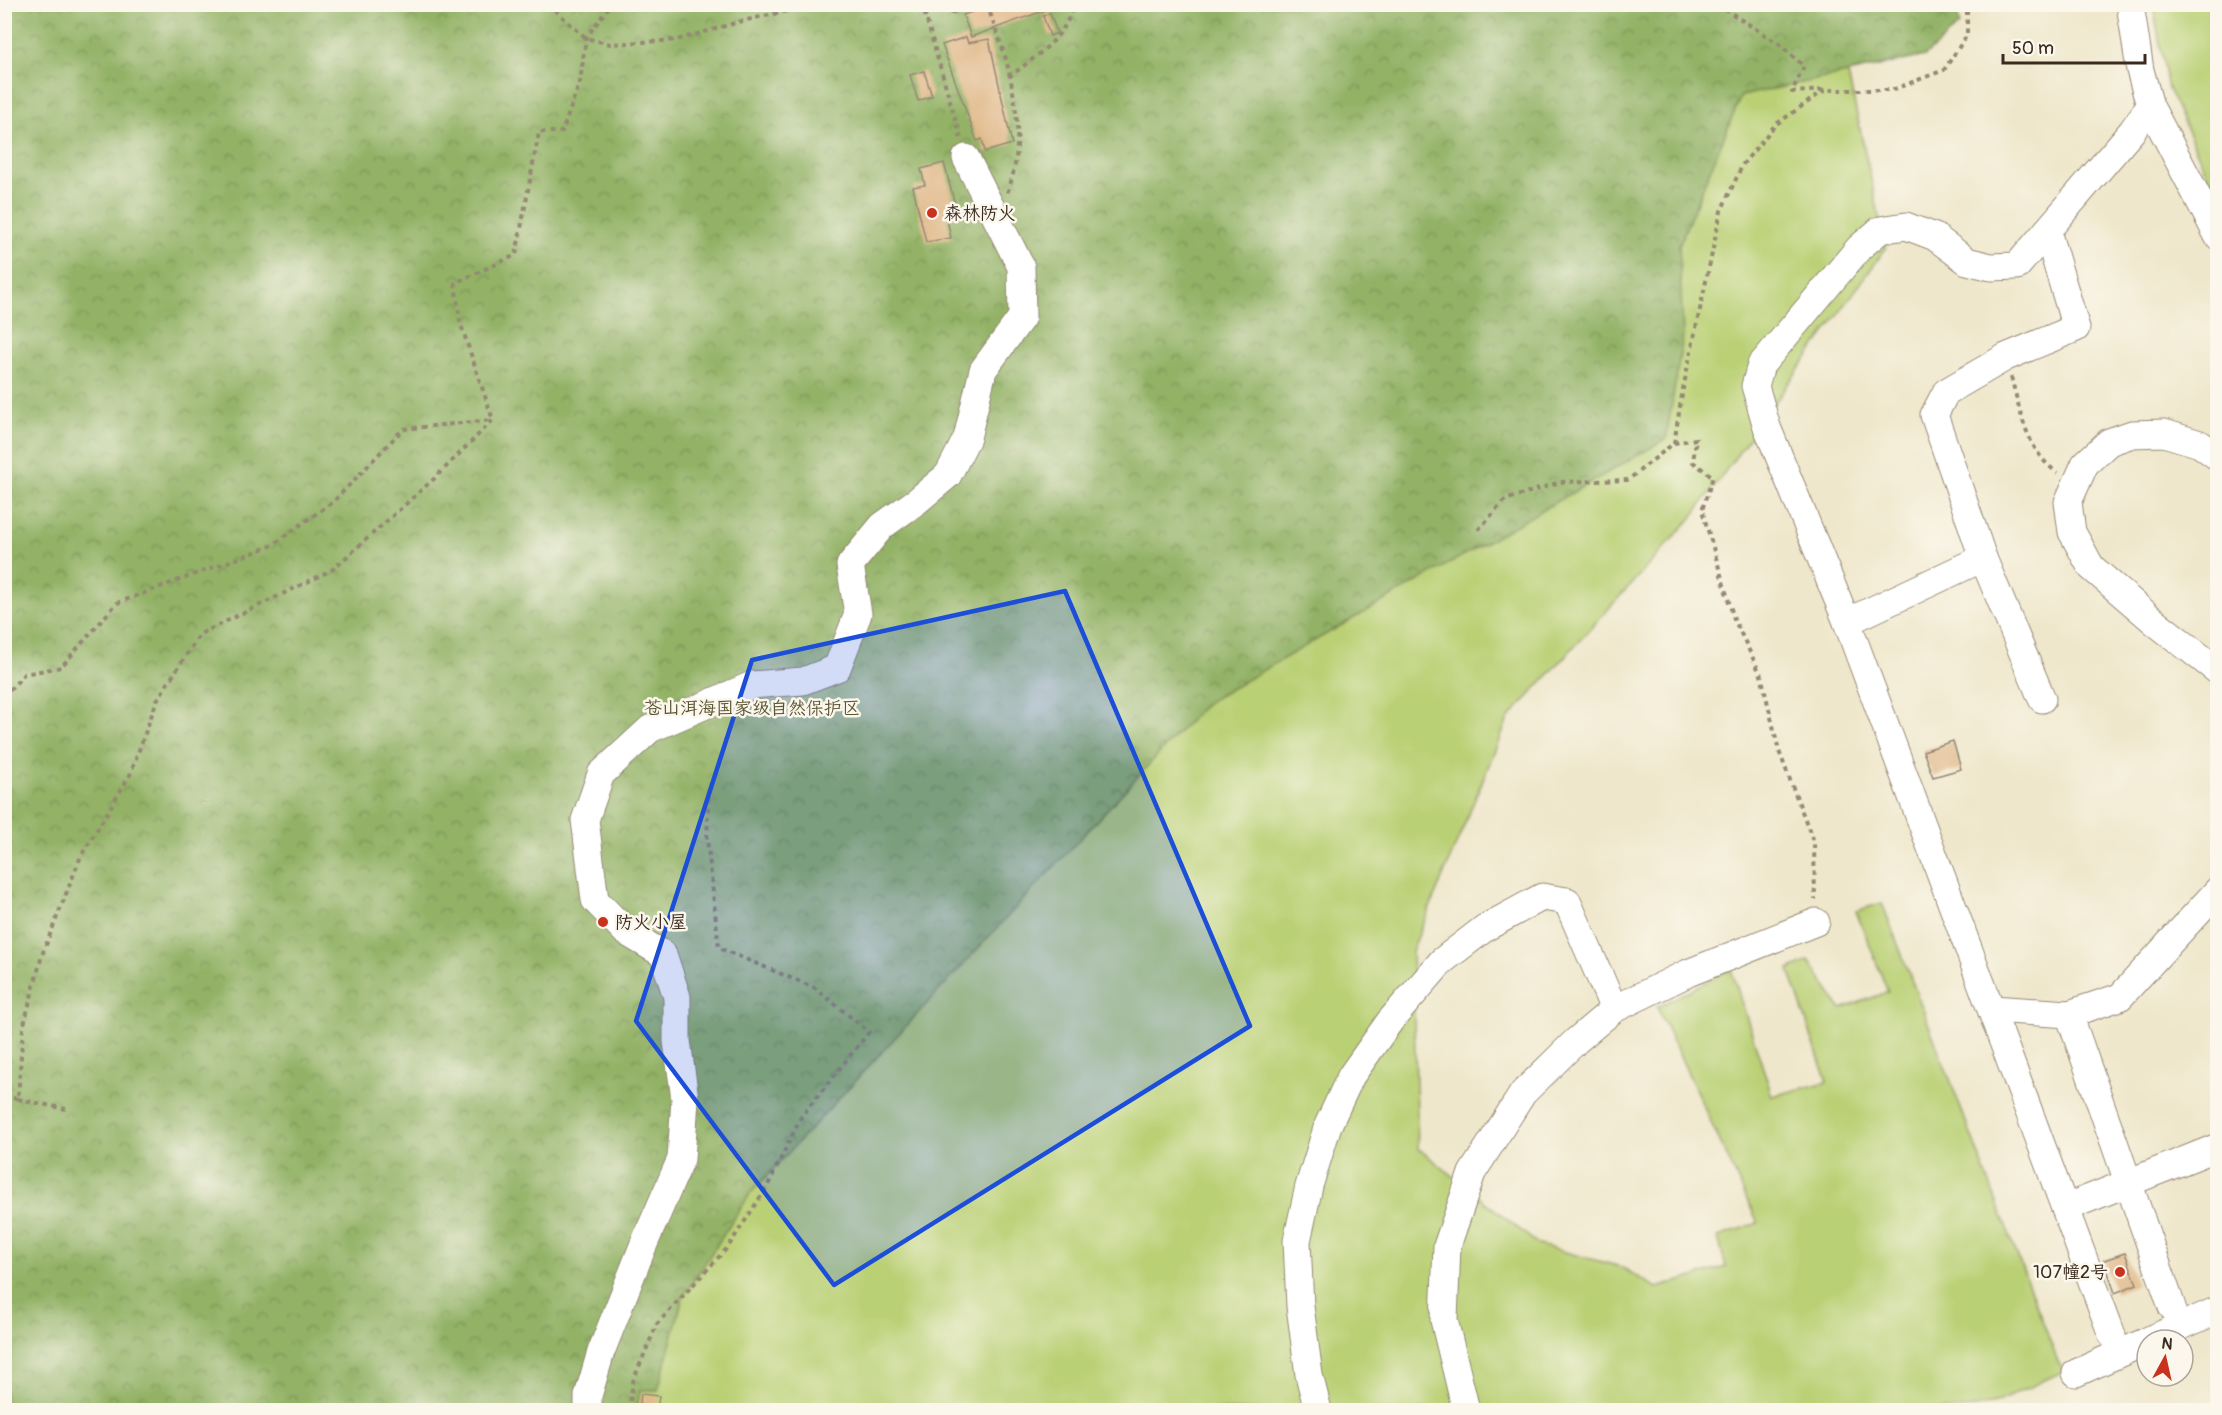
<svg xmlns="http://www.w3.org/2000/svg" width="2222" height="1415" font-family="Pangolin,'LXGW WenKai TC',sans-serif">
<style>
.green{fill:#bad075;stroke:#7a7d4a;stroke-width:1.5}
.forest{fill:url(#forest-crowns);stroke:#676e42;stroke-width:1.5}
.building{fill:#e1ba8c}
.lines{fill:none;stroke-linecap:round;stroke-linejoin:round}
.minor-casing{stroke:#958874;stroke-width:29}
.path{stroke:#958874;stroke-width:4;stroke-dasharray:4.5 4.5;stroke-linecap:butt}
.minor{stroke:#fff;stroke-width:27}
.marked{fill:#1d4ed8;fill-opacity:0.2;stroke:#1d4ed8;stroke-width:4.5;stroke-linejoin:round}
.poi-dot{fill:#c8321e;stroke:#fbf7ec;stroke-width:2}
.labels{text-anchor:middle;stroke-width:5;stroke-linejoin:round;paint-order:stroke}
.poi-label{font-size:18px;fill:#3b2a1e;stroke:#fbf7ec;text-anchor:start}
.park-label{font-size:18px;fill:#5b5434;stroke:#fbf7ec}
</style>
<defs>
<pattern id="forest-crowns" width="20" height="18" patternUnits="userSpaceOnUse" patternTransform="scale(1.5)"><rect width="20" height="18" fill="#93b266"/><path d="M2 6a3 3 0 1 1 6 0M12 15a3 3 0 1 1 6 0" fill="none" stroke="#799153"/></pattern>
</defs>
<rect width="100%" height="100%" fill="#fbf7ec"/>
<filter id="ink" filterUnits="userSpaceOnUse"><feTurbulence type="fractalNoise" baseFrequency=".0167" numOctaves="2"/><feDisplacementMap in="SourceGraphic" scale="12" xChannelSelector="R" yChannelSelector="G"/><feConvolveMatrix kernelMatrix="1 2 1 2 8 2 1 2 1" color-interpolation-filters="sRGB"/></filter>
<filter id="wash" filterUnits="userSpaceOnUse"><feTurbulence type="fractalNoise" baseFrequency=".008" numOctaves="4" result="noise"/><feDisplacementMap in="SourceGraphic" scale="24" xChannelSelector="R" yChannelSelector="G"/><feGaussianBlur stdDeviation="1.35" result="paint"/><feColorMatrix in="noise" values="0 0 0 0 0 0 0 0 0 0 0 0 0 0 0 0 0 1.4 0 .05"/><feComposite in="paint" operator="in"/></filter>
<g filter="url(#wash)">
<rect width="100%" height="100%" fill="#efe7cb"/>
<!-- green -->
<g class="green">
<path d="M5,5h1828l53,243 -193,268 -185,203 -96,232 6,197 121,97 82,22 36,21 69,-21 -8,-30 40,-14 -101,-216 74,-38 41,127 55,-14 -38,-112 20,-9 32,48 47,-17 -32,-81 26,-8 180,469 -67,31 -33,7h-1957z"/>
<path d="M2153,5h64v191l-49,-107z"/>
</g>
<!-- forest -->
<path class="forest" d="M5,5h1952l2,20 -34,31 -184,40 -62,149 4,91 -17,103 -460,264 -456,491 -67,103 -25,93h-18l-3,20h-632z"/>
<g id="blocks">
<!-- building -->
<g class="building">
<path d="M948,4h25v3l-22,7z"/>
<path d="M995,4h46l2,7 -72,26 -8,-22z"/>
<path d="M1050,13l7,20 -7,3 -7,-20z"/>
<path d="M966,37l2,6 21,-4 23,105 -27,8 -3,-13 -5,2 -35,-96z"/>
<path d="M924,71l8,25 -14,5 -8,-26z"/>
<path d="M944,163l14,53 -11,3 4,19 -25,4 -13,-55 12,-2 -4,-16z"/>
<path d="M1953,741l8,28 -28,8 -10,-26z"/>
<path d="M2125,1253l12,31 -22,9 -11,-33z"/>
<path d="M641,1394l18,2 -2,14h-18z"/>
</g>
</g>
</g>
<g filter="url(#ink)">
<use href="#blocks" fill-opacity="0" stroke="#958874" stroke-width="1.5"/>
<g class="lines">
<defs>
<g id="minor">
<path d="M2130,4l10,66 10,36 68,130"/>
<path d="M2218,457l-18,-13 -36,-11 -32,1 -23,8 -24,22 -17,38 4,30 19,35 64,55 63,49"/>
<path d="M1983,558l59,141"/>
<path d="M1847,622l136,-64 -49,-143 12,-23 60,-35 70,-29 -29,-97"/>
<path d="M1992,1009l77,5 51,-17 98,-107"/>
<path d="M2069,1014l103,293"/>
<path d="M2065,1208l153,-61"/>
<path d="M2112,1335l-265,-713 -80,-195 -12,-41 6,-21 98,-117 21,-18 26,-4 29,11 32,24 24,6 26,-1 115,-135 18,-25"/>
<path d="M2149,1340l69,-30"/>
<path d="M2076,1373l71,-32"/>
<path d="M588,1410v-14l13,-44 42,-106 38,-87 4,-60 -8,-58v-44l-14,-43 -37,-22 -31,-32 -10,-80 16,-46 49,-45 102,-44 51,-4 34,-13 21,-54 -8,-49 32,-39 35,-25 31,-26 19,-37 16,-68 39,-53 -1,-50 -55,-109"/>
<path d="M1318,1410l-9,-35 -9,-69 -3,-65 12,-55 19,-61 23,-49 39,-55 52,-60 43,-33 57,-31 25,4 47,108"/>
<path d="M1466,1410l-22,-90 3,-74 25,-73 51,-80 53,-52 38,-32 74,-36 128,-51"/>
</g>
</defs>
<!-- minor casing -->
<use href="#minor" class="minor-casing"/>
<!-- path -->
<g class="path">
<path d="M548,4l38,34 24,6 67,-4 65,-19 77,-17"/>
<path d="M922,4l39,135"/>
<path d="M988,4c4,20 14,39 19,59 10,42 17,88 0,130"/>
<path d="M1717,4l62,40 25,22 -12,26 32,-2"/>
<path d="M1009,77c25,-20 58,-39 64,-73"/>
<path d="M2011,377c9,33 16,76 47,96"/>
<path d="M1674,443l22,-4 -3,23 20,15 -11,33 32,109 27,56 18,76 35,92 1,57"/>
<path d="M1478,530l27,-30 55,-18 68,-2 46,-37 9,-54 38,-178 22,-47 32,-39 50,-35h67l52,-20 23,-35v-31"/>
<path d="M4,697l20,-23 37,-7 56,-64 154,-57 63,-45 69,-72 89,-9"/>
<path d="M4,1096l14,3 5,-71 19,-73 39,-99 49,-81 27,-75 43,-66 132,-64 103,-92 58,-58 -33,-98 -5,-39 61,-28 23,-123h23l18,-50 6,-44 24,-33"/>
<path d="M18,1099l48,10"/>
<path d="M629,1410l4,-29 24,-57 71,-77 39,-60 34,-70 68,-85 -54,-44 -96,-40 -12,-109 2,-56"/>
</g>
<!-- minor -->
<use href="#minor" class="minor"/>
</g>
</g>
<!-- marked area -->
<path class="marked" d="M1065,591l185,435 -416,259 -198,-264 116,-361z"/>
<!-- markers -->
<g class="poi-dot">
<circle cx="932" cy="213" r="6"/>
<circle cx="603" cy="922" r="6"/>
<circle cx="2120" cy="1272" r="6"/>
</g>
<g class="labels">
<!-- poi labels -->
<g class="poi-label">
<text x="944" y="219">森林防火</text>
<text x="615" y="928">防火小屋</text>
<text x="2108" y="1278" text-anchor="end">107幢2号</text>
</g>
<!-- park labels -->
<g class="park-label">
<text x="752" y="714">苍山洱海国家级自然保护区</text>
</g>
</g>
<!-- margin -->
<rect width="2222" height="1415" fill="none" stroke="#fbf7ec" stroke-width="24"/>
<!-- north arrow -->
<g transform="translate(2165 1358) rotate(8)"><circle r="28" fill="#fbf7ec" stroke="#aea59a" stroke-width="1.5"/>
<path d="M0-4.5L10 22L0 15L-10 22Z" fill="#c8321e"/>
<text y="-9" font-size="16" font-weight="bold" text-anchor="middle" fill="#3b2a1e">N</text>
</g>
<!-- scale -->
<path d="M2003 54v9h142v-9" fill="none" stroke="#3b2a1e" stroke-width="3"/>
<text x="2012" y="54" font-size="18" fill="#3b2a1e" stroke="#fbf7ec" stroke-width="4.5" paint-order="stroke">50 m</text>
</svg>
